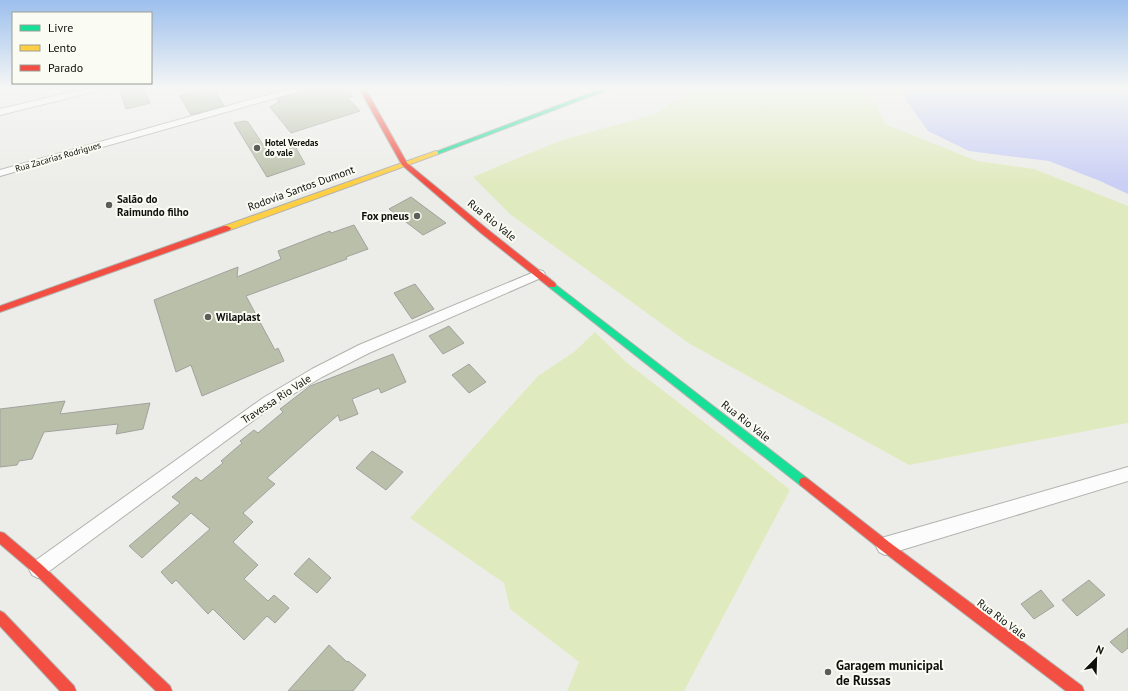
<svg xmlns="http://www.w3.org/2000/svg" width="1128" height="691" font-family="'PT Sans',sans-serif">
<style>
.green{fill:#e0eabf}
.water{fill:#cacff5}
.building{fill:#babfa9;stroke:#a1a29e}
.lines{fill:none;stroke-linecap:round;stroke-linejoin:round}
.street-casing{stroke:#b2b2af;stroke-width:2}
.fast-casing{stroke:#b2b2af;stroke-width:2}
.slow-casing{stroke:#b2b2af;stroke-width:2}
.jam-casing{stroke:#b2b2af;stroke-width:2}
.street{fill:#fcfcfc;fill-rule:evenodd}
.fast{fill:#16e098;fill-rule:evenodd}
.slow{fill:#ffcf43;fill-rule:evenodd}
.jam{fill:#f24e42;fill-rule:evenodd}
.poi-dot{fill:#5c5c58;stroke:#fafcf3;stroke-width:1.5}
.labels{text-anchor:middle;stroke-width:4;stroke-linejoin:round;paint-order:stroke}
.far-poi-label{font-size:9px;font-weight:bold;fill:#0e0e0b;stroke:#fafcf3;text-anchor:start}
.far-street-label{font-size:9px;fill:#0e0e0b;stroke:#fafcf3}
.street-label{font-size:11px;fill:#0e0e0b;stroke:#fafcf3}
.poi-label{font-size:11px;font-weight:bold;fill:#0e0e0b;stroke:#fafcf3;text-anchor:start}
.near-poi-label{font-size:13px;font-weight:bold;fill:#0e0e0b;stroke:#fafcf3;text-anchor:start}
</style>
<rect width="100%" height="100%" fill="#ecede8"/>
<!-- green -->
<g class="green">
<path d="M694,88h175l16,36 92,37 57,8 94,37v217l-219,42 -219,-121 -179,-129 -38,-38 86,-36 96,-27z"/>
<path d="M595,332l31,30 132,102 32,26 -106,201h-117l12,-29 -69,-53 -6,-26 -94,-65 128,-142 36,-24z"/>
</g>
<!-- water -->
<path class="water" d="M901,88h227v106l-28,-13 -51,-20 -80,-10 -41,-20 -22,-31z"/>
<!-- building -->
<g class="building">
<path d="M119,88h24l7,15 -24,6z"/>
<path d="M210,88h3l11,18 -33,9 -11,-19z"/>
<path d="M307,88h38l8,8 -5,2 12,13 -69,22 -21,-26 9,-5 -2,-3 27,-8z"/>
<path d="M244,121l4,1 22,33 25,-9 10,18 -38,13 -33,-54z"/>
<path d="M411,197l35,26 -23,12 -34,-26z"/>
<path d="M354,225l14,24 -22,8 1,2 -101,37 29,54 3,-2 6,13 -82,35 -11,-31 -15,7 -22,-72 84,-33 -1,10 44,-18 -3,-8 52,-20 1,2z"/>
<path d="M415,284l19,25 -22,10 -18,-26z"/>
<path d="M449,326l15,17 -21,11 -14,-18z"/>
<path d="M393,354l13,28 -25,11 -2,-5 -27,11 6,15 -18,7 -2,-6 -23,20 -48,43 8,6 -32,29 10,9 -20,20 25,23 -14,14 24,22 6,-6 15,13 -14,15 -8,-7 -23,24 -31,-31 -5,5 -32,-34 -4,4 -11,-12 49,-43 -19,-16 -49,45 -13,-12 51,-43 -8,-6 24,-20 5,4 22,-18 -2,-2 21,-18 -2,-2 14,-11 4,3 25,-21 -3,-3 30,-23z"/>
<path d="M469,364l17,18 -17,11 -17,-18z"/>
<path d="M65,401l-5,13 90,-11 -7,26 -27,5 2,-10 -74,8 -12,27 -13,2 -2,4 -17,2v-58z"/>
<path d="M372,451l31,21 -17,18 -30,-22z"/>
<path d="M309,558l22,20 -14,15 -23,-19z"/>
<path d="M1089,580l16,15 -28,21 -15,-16z"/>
<path d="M1041,590l13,16 -20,13 -13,-15z"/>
<path d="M1128,628v20l-6,5 -12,-11z"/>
<path d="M329,645l18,17 1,-1 18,14 -13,16h-65z"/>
</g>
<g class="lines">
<defs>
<g id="street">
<path d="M88,88h15l-2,2 -101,25v-6z"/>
<path d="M292,88h14l-2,2 -304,86v-6z"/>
<path d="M539,270l4,1 2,3 -2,3 -174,76 -47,24 -49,29 -229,169 -6,3 -6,-3 -3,-6 3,-6 231,-165 49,-29 47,-24z"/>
<path d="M1128,467v14l-243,74 -6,-3 -3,-6 3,-6 6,-3z"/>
</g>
<g id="fast">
<path d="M604,88h8l-174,66h-4l-1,-1z"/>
<path d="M552,282l256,197 1,3 -1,3 -4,2 -4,-2 -251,-198 -1,-2 1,-2z"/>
</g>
<path id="slow" d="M436,151l2,1v2l-208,76h-3l-4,-2 1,-2z"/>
<g id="jam">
<path d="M359,88h6l42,75 80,66 68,54 1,2 -1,2h-6l-68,-54 -79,-68z"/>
<path d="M224,226h3l4,2 -1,2 -230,82v-6z"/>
<path d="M804,477l4,2 81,63 193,144 2,5h-18l-185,-141 -81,-65 -1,-3 1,-3z"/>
<path d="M0,532l4,1 38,32 128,121 2,5h-16l-122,-118 -34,-29z"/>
<path d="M0,611l4,2 70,73 2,5h-16l-60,-65z"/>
</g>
</defs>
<!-- street casing -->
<use href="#street" class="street-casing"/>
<!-- fast casing -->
<use href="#fast" class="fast-casing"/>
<!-- slow casing -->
<use href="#slow" class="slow-casing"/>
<!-- jam casing -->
<use href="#jam" class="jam-casing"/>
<!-- street -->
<use href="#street" class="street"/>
<!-- fast -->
<use href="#fast" class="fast"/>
<!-- slow -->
<use href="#slow" class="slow"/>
<!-- jam -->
<use href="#jam" class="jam"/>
</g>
<!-- sky -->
<linearGradient id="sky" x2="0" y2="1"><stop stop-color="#9cbfed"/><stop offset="0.48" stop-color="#f6f7f5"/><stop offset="1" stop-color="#f6f7f5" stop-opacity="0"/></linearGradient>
<rect width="1128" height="184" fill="url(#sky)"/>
<!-- markers -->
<g class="poi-dot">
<circle cx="257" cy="148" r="4"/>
<circle cx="109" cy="205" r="4"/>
<circle cx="417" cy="216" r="4"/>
<circle cx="208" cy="317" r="4"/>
<circle cx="828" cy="672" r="4"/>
</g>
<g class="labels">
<!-- far-poi labels -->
<g class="far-poi-label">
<text x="265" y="146">Hotel Veredas<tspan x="265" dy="10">do vale</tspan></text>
</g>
<!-- far-street labels -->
<g class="far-street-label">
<text transform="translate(58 157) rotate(-16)" y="3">Rua Zacarias Rodrigues</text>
</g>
<!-- street labels -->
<g class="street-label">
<text transform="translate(301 188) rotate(-20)" y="4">Rodovia Santos Dumont</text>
<text transform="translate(492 220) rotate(39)" y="4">Rua Rio Vale</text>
<text transform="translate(276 399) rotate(-33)" y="4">Travessa Rio Vale</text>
<text transform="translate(746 421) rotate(38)" y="4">Rua Rio Vale</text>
<text transform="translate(1002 619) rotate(37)" y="4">Rua Rio Vale</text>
</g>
<!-- poi labels -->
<g class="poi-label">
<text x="117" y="203">Salão do<tspan x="117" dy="13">Raimundo filho</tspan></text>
<text x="409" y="220" text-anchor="end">Fox pneus</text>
<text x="216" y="321">Wilaplast</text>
</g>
<!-- near-poi labels -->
<g class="near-poi-label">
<text x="836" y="670">Garagem municipal<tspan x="836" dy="15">de Russas</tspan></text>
</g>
</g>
<!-- legend -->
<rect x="12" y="12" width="140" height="72" fill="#fafcf3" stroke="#9c9d96"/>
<rect x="20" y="25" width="20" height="6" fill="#16e098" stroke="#9c9d96"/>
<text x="48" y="32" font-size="12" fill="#0e0e0b">Livre</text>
<rect x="20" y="45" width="20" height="6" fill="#ffcf43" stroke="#9c9d96"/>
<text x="48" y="52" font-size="12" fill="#0e0e0b">Lento</text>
<rect x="20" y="65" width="20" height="6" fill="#f24e42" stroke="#9c9d96"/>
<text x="48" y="72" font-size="12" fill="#0e0e0b">Parado</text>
<!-- north arrow -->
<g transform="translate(1096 659) rotate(23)" stroke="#fafcf3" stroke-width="3" paint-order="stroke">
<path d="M0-3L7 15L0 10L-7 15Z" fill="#0e0e0b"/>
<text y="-6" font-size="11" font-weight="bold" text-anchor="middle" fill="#0e0e0b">N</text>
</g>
</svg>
